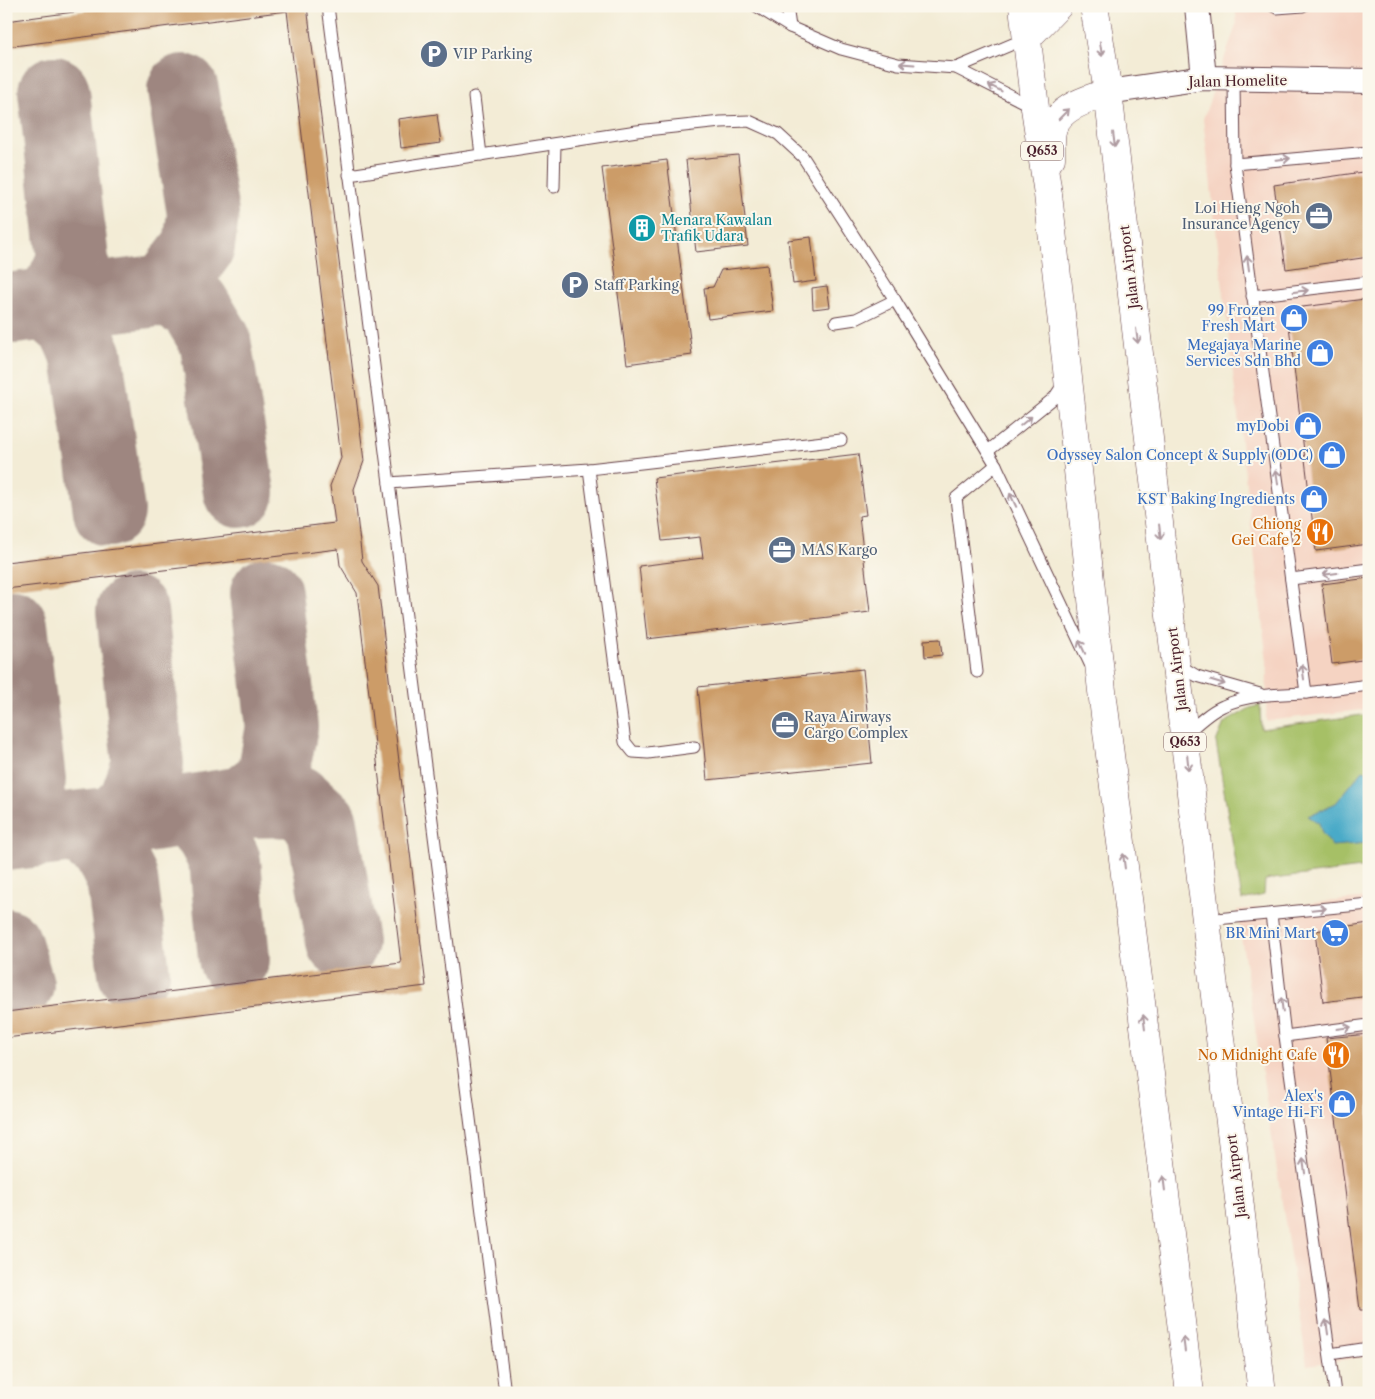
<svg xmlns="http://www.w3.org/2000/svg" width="1375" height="1399" font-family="'Libre Caslon Text',serif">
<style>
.built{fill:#f5d3c2}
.green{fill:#a6c066;stroke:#787048}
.water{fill:#48aac8;stroke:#49647a}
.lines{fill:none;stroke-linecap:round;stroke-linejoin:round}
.taxiway{stroke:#9e8680;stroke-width:72}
.building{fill:#cc9c68}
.service-casing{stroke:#633e45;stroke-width:13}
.minor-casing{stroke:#633e45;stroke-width:26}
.primary-casing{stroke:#633e45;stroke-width:29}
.service{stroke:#fff;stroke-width:11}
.minor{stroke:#fff;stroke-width:24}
.primary{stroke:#fff;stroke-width:28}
.oneway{stroke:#ae9aa0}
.labels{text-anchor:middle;stroke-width:4;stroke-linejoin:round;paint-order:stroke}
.shield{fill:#fbf7ec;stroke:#7f6065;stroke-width:1}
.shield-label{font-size:12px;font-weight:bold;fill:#4a1f2b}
.service-label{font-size:14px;fill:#4e5e75;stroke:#fbf7ec;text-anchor:start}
.street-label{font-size:14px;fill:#4a1f2b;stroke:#fbf7ec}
.culture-label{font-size:14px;fill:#0d838f;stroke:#fbf7ec;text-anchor:start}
.shop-label{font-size:14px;fill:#366cbe;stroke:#fbf7ec;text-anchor:end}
.food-label{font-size:14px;fill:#c56008;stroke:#fbf7ec;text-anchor:end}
</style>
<rect width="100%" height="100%" fill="#fbf7ec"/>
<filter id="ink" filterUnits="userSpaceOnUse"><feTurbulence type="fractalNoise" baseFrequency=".02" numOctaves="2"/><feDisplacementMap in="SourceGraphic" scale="10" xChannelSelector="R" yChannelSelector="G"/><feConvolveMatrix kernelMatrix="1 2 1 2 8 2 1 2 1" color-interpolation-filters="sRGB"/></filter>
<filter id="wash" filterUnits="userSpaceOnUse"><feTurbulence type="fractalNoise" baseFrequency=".0096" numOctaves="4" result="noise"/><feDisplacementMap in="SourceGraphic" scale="20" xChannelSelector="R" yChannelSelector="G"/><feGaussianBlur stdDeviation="1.12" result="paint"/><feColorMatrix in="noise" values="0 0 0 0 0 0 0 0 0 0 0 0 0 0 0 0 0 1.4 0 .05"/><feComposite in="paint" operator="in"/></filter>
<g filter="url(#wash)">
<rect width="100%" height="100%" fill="#f3ecd6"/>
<!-- built -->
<g class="built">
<path d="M1235,6h134v703l-103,12 1,-59 -64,-543 34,-96z"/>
<path d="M1369,898v458l-62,9 -70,-455z"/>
</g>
<!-- green -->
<path class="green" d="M1260,705l1,24 108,-15v153l-104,13 -1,15 -22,5 -26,-158 8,-19 26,-15z"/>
<!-- water -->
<path class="water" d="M1363,770l6,2v71l-37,3 -10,-13 -3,-10 -11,-7 28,-13z"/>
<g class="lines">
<!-- taxiway -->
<g class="taxiway">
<path d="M54,92l19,168 -11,24 -14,20 26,23 13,30 22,154"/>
<path d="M166,290l33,-44 4,-32 -20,-124"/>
<path d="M15,308l151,-18 28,15 21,35 24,152"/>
<path d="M243,802l29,-22 10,-53 -16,-134"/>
<path d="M188,811l23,23 14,27 9,98"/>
<path d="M115,822l19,-19 14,-39 -16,-153"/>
<path d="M77,827l30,22 15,30 12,94"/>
<path d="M12,834l18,-54 -18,-155"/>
<path d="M6,835l109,-13 128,-20 55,-1 24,22 20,119"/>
<path d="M6,944l12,41"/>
</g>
</g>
<g id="blocks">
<!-- building -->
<g class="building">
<path d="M120,6h187l57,455 -10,28 8,72 16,25 48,400 -420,52v-26l395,-49 -44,-370 -17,-28 -2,-16 -332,40v-27l329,-39 -5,-37 11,-28 -54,-447 -281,36v-26z"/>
<path d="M437,114l4,29 -40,5 -3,-29z"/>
<path d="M738,155l10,91 -52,6 -10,-92z"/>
<path d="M667,160l25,195 -65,9 -25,-196z"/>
<path d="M1369,171v86l-83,12 -12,-84z"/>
<path d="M811,237l5,44 -23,3 -5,-44z"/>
<path d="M767,265l6,46 -65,8 -4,-31 9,-1 8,-17z"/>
<path d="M827,286l3,21 -17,2 -1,-21z"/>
<path d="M1365,299l4,31v214l-53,7 -29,-242z"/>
<path d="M858,454l8,61 -7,1 11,96 -223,27 -8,-73 64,-8 -3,-21 -38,4 -8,-63z"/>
<path d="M1369,578v81l-37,5 -10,-80z"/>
<path d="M940,639l2,16 -17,2 -1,-17z"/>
<path d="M863,669l9,94 -165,17 -9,-93z"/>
<path d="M1369,923v73l-46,6 -8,-71z"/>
<path d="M1369,1034v276h-9l-34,-272z"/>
</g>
</g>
</g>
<g filter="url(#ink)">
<use href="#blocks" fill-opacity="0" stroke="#633e45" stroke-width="1"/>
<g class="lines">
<defs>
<g id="service">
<path d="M328,6l61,477"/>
<path d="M756,6l34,21 51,22 57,15 58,4 77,39"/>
<path d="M787,6l3,21"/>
<path d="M1273,6l4,2 26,-2"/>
<path d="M956,68l71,-30"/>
<path d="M1234,79l1,85 71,529 63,-8"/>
<path d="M474,97l7,58"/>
<path d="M1235,164l134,-12"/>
<path d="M349,175l288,-44 84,-9 28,-1 29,13 25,23 92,143 101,165 94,199"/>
<path d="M554,187l1,-43"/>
<path d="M1252,296l117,-14"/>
<path d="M836,322l20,-3 39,-19"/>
<path d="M988,451l66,-53 10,-15"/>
<path d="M589,469l36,273 8,10 15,1 46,-6"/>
<path d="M1291,579l78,-10"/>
<path d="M1177,664l20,12 63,18"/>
<path d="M977,672l-21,-174 40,-33"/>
<path d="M1186,734c11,-10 23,-22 37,-28 25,-12 56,-12 83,-13"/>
<path d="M1271,914l14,122 50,357"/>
<path d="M1206,920l163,-16"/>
<path d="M1285,1036l84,-11"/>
<path d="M1330,1354l39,-6"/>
<path d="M505,1393l-116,-910 200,-14 252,-29"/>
</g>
<g id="minor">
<path d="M1197,6l7,72"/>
<path d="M1108,92l96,-14 165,3"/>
</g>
<g id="primary">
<path d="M1023,6l12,102 13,86 54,497 88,702"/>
<path d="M1094,6l14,86 154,1301"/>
<path d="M1027,38l31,-32"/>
<path d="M1051,158c0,-9 -1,-22 2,-31 9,-22 35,-27 55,-35"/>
</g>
</defs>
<!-- service casing -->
<use href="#service" class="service-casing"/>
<!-- minor casing -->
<use href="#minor" class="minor-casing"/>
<!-- primary casing -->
<use href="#primary" class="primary-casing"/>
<!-- service -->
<use href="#service" class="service"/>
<!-- minor -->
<use href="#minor" class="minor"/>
<!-- primary -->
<use href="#primary" class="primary"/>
</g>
<!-- one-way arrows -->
<defs><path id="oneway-shaft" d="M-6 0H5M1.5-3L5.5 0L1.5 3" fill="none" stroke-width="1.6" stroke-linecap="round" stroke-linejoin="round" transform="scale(1.25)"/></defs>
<g class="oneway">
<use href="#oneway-shaft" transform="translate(1101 49) rotate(81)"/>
<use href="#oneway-shaft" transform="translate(907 64) rotate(-176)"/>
<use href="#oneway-shaft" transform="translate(995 88) rotate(-153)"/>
<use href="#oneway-shaft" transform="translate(1064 114) rotate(-45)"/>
<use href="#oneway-shaft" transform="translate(1114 140) rotate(83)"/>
<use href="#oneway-shaft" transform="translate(1283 159) rotate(-5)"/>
<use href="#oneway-shaft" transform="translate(1248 263) rotate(-98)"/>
<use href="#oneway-shaft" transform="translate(1301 291) rotate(-7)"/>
<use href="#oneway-shaft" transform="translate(1137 336) rotate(83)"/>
<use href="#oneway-shaft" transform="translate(1026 421) rotate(-39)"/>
<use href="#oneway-shaft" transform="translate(1277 477) rotate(-98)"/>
<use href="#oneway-shaft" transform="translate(1013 500) rotate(-115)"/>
<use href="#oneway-shaft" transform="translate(1160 532) rotate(83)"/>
<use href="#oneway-shaft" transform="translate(1330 574) rotate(173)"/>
<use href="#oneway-shaft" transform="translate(1082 647) rotate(-115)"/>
<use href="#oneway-shaft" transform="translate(1303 672) rotate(-98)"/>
<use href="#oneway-shaft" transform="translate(1218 682) rotate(17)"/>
<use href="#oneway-shaft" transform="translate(1188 763) rotate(84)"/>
<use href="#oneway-shaft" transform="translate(1124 861) rotate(-97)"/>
<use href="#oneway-shaft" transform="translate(1319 909) rotate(-6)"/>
<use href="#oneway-shaft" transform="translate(1282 1005) rotate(-97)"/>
<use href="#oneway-shaft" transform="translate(1144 1022) rotate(-97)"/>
<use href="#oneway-shaft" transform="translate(1344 1028) rotate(-8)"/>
<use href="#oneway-shaft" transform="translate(1304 1166) rotate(-98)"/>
<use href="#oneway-shaft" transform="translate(1164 1183) rotate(-97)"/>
<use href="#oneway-shaft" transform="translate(1327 1327) rotate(-98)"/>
<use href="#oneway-shaft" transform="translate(1184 1344) rotate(-97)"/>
</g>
</g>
<!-- icons -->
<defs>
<symbol id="parking-disc" viewBox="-11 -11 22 22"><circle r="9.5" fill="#5c6f8a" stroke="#fbf7ec"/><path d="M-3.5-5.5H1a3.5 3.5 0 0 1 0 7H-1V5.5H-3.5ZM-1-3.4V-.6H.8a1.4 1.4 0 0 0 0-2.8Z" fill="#fff"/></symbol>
<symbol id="office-disc" viewBox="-11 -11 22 22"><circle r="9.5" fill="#5c6f8a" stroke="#fbf7ec"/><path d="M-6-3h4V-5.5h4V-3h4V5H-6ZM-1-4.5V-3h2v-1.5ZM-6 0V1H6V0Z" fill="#fff"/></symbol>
<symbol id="building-disc" viewBox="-11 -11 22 22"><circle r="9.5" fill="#0f9aa8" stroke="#fbf7ec"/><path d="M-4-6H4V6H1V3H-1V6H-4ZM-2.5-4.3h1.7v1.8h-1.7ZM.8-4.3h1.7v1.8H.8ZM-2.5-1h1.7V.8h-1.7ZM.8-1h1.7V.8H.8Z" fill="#fff"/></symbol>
<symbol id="shop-disc" viewBox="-11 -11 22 22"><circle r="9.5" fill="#3f7fe0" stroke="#fbf7ec"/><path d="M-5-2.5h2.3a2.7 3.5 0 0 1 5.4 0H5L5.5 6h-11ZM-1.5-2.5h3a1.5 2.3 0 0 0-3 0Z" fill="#fff"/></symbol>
<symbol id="restaurant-disc" viewBox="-11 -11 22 22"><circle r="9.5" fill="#e8710a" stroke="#fbf7ec"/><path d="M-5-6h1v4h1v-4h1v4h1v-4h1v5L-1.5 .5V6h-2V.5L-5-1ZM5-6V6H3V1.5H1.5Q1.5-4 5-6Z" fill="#fff"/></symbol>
<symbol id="supermarket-disc" viewBox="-11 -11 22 22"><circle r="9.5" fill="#3f7fe0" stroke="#fbf7ec"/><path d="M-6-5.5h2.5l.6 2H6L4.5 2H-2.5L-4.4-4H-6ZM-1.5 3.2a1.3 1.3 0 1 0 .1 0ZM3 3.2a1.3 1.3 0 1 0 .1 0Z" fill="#fff"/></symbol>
</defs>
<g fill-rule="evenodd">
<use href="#parking-disc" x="418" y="38" width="32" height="32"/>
<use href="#office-disc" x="1303" y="200" width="32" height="32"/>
<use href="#building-disc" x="626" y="212" width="32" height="32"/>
<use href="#parking-disc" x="559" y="269" width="32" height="32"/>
<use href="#shop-disc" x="1278" y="302" width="32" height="32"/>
<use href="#shop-disc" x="1304" y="337" width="32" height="32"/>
<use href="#shop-disc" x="1292" y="410" width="32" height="32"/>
<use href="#shop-disc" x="1316" y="439" width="32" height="32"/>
<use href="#shop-disc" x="1298" y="483" width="32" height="32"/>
<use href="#restaurant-disc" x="1304" y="516" width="32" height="32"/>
<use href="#office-disc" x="766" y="534" width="32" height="32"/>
<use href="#office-disc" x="769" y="709" width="32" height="32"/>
<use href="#supermarket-disc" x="1319" y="917" width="32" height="32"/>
<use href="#restaurant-disc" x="1320" y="1039" width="32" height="32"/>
<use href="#shop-disc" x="1326" y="1088" width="32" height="32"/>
</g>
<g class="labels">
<!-- shield labels -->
<g class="shield">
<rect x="1021" y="141.5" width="42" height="19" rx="4"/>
<rect x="1164" y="732.5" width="42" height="19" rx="4"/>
</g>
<g class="shield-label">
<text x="1042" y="155">Q653</text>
<text x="1185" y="746">Q653</text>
</g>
<!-- service labels -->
<g class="service-label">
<text x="453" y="59">VIP Parking</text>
<text x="1300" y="213" text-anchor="end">Loi Hieng Ngoh<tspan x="1300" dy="16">Insurance Agency</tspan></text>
<text x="594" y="290">Staff Parking</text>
<text x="801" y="555">MAS Kargo</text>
<text x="804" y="722">Raya Airways<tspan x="804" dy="16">Cargo Complex</tspan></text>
</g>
<!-- street labels -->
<g class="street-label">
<text transform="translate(1238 81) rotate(-1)" y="5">Jalan Homelite</text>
<text transform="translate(1129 267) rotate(-97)" y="5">Jalan Airport</text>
<text transform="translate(1177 669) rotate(-97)" y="5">Jalan Airport</text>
<text transform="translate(1236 1176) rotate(-97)" y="5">Jalan Airport</text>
</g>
<!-- culture labels -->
<g class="culture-label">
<text x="661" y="225">Menara Kawalan<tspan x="661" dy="16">Trafik Udara</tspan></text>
</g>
<!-- shop labels -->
<g class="shop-label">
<text x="1275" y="315">99 Frozen<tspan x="1275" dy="16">Fresh Mart</tspan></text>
<text x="1301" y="350">Megajaya Marine<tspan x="1301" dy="16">Services Sdn Bhd</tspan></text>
<text x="1289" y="431">myDobi</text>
<text x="1313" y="460">Odyssey Salon Concept &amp; Supply (ODC)</text>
<text x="1295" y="504">KST Baking Ingredients</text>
<text x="1316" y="938">BR Mini Mart</text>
<text x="1323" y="1101">Alex's<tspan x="1323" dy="16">Vintage Hi-Fi</tspan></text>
</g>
<!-- food labels -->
<g class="food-label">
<text x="1301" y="529">Chiong<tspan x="1301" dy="16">Gei Cafe 2</tspan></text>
<text x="1317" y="1060">No Midnight Cafe</text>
</g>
</g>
<!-- margin -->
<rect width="1375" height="1399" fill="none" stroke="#fbf7ec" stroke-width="25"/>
</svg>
